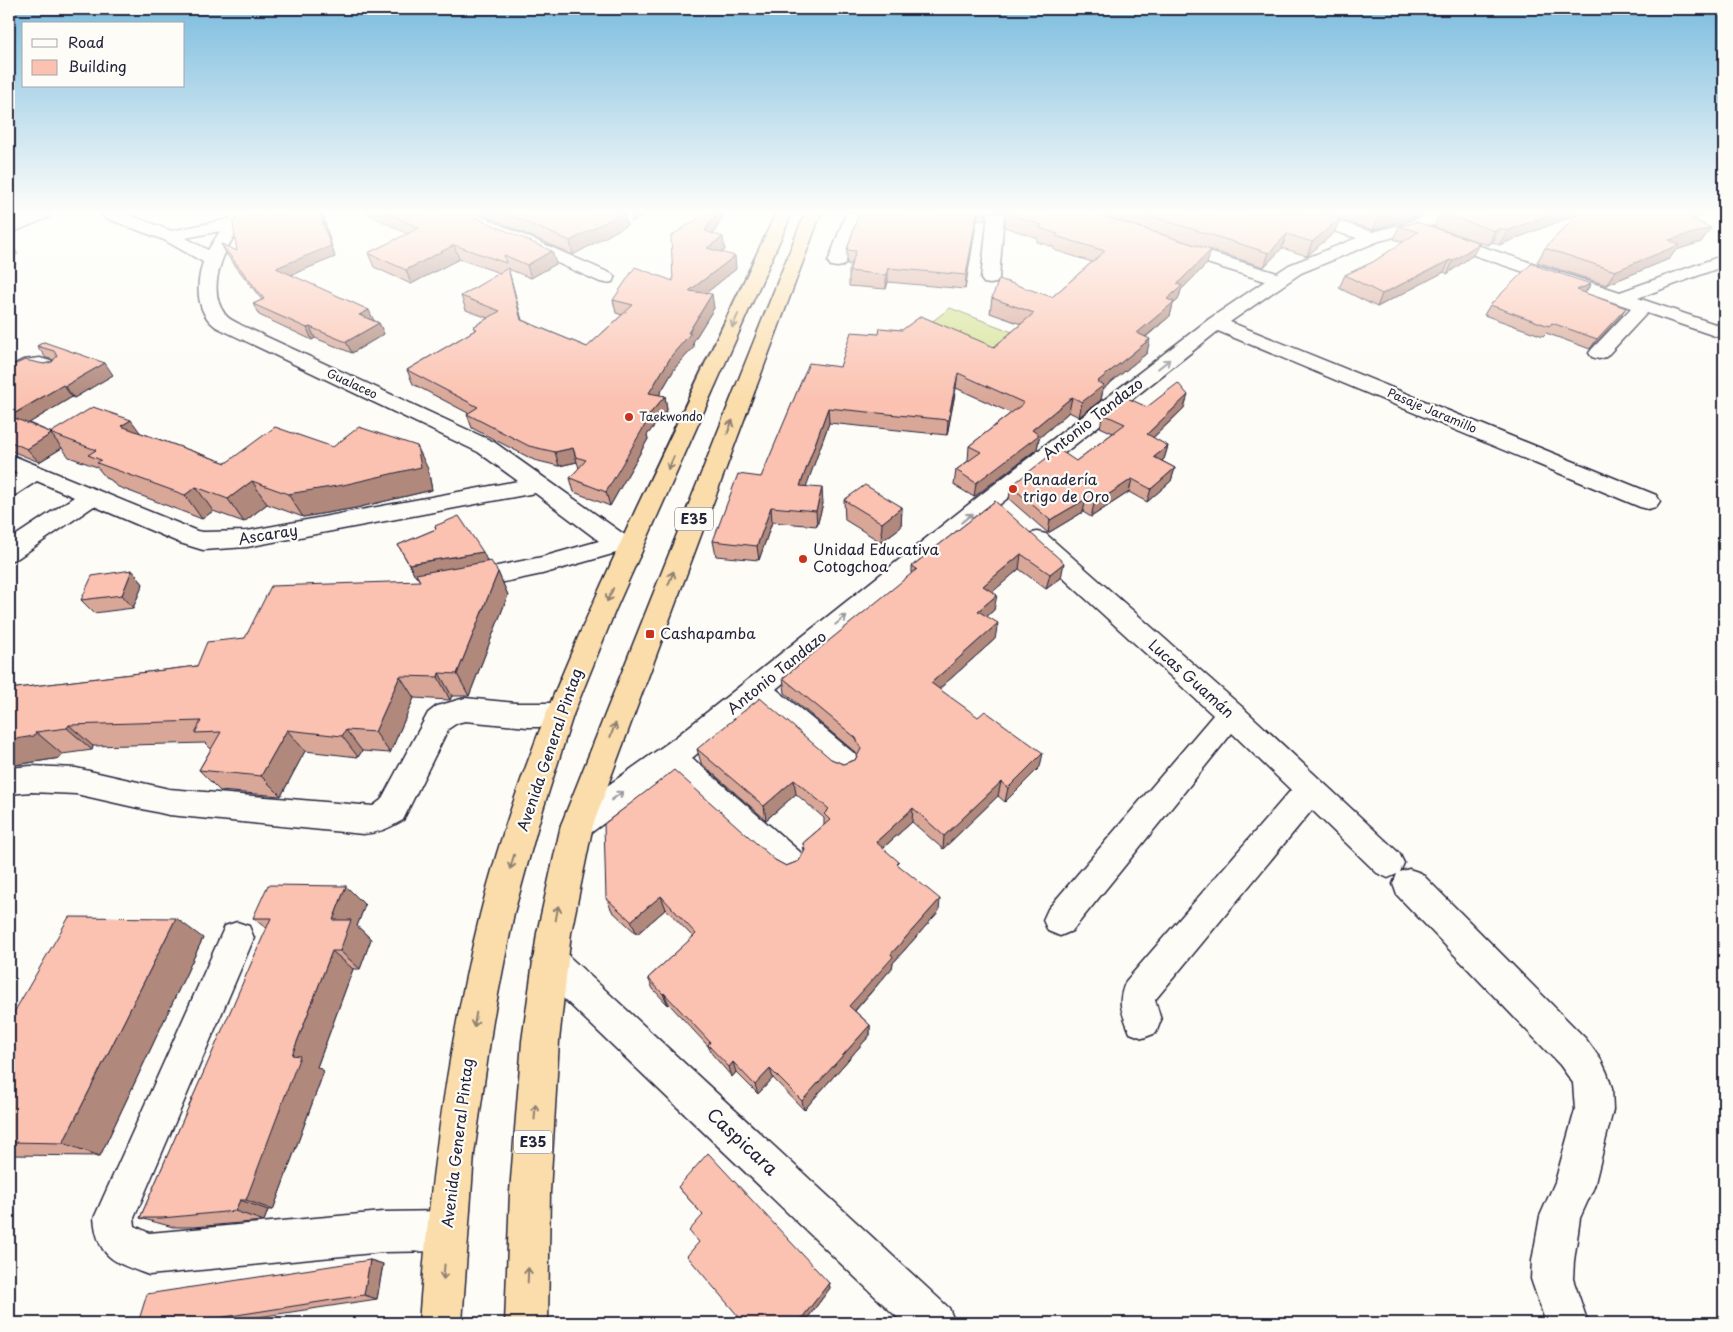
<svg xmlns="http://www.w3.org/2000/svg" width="1733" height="1332" font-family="'Playpen Sans',sans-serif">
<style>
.green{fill:#d5e194;stroke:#7c8268}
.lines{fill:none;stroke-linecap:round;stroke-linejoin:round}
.minor-casing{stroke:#22223b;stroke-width:3}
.highway-casing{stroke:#22223b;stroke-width:3}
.minor{fill:#fdfcf7;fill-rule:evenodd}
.highway{fill:#fbddab;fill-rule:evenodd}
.wall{fill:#d8a798;stroke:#22223b}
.shaded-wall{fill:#b0887c;stroke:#22223b}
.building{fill:#fbc2b1;stroke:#22223b}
.oneway{stroke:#8e8073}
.oneway2{stroke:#9a9aa2}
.poi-dot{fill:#c8321e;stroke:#fdfcf7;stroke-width:2}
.labels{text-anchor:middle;stroke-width:4.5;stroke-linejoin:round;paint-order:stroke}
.far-street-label{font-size:12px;fill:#22223b;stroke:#fdfcf7}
.far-poi-label{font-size:12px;fill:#22223b;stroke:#fdfcf7;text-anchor:start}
.shield{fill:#fdfcf7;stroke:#646373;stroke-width:1}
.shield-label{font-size:14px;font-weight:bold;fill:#22223b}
.street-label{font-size:15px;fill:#22223b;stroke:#fdfcf7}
.poi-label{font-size:15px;fill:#22223b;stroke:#fdfcf7;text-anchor:start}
.near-street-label{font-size:18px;fill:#22223b;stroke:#fdfcf7}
</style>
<rect width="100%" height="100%" fill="#fdfcf7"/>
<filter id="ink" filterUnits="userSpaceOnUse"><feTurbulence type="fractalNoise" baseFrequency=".02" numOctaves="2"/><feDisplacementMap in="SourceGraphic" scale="10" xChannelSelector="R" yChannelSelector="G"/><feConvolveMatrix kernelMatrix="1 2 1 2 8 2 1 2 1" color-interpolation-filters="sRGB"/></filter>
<g filter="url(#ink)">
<!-- green -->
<path class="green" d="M950,308l70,27 -28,23 -70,-29z"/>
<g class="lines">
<defs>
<g id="minor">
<path d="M29,213h22l-2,4 -40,17v-11z"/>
<path d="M101,213h24l46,18 58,-12 6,-6h17c-6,9 -13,16 -19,25 -13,21 -25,54 -8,76 3,5 11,8 16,11l253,117 145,103 3,6 -3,6 -9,3 -14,-7 -74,21 -80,17 -9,-2 -4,-7 4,-7 89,-18 57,-16 -64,-48 -288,54 -44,3 -23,-7 -86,-37 -76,52 -9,3v-21l65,-43 -37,-16 -20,13 -8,3v-19l8,-5 -8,-4v-15l188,77 6,1 44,-1 271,-50 -40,-29 -262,-125c-21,-15 -20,-43 -13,-65l-39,-22 -61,-23zM220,231l-12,19 -22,-12z"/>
<path d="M452,213h22l138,61 3,4 -3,4 -6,1 -6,-1 -146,-65z"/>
<path d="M846,213h16l-16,49 -3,4 -6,1 -6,-1 -3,-4z"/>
<path d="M988,213h16l-5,66 -3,4 -6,1 -6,-1 -3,-4z"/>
<path d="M1285,213h26l62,19 33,-9 27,-10h24l-2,4 -37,14 -39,10 -78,32 -71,49 426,173 4,6 -4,6 -8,2 -8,-2 -422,-176 -219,174 -223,184 79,65 4,9 -4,9 -11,4 -11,-4 -77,-67 -64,53 108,94 5,10 -5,10 -11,5 -11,-5 -108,-98 -82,61 -11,4 -11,-4 -5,-10 5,-10 106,-75 311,-247 226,-174 56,-38 -97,-30 -3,-4 3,-4 6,-1 6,1 97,30 12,-8 68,-27 -70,-21z"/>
<path d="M1441,233l179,59 104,-37v11l-86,32 86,29v12l-77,-26 -41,44 -7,2 -7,-2 -3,-4 3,-4 39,-41 -196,-66 -3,-4 3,-4z"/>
<path d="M40,358l21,6 3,4 -3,4 -7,2 -20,-4 -25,11v-14l14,-7z"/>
<path d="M1037,532l9,2 195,172 158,147 5,10 -4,9 9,-3 12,4 165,166 15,21 6,13 5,15 1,22 -19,77 -14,31 -6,43 -1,18 15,44h-42l-15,-44 1,-18 8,-45 15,-34 20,-72 -2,-27 -13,-18 -163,-170 -4,-11 4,-10 -9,4 -11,-5 -65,-63 -157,190 6,20 -5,13 -13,5 -13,-5c-8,-21 -14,-30 -4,-52l165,-191 -59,-57 -160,198 -12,5 -12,-5 -5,-11 5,-11 165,-194 -185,-169 -3,-6 3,-6z"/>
<path d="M465,698l51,5h43l10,4 4,8 -4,8 -10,4h-32l-62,-6 -8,2 -9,6 -45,91c-14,8 -24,13 -40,14l-194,-19 -93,-21 -45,-2 -22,2v-26l22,-2 45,2 93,21 204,17 8,-6 47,-87 9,-7z"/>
<path d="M237,922l12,4 5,12 -120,280 1,8 14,7 234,-21 63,-1 14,6 6,14 -6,14 -14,6 -63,1 -234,23c-35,-13 -51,-16 -55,-57l131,-292z"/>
<path d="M549,944l12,5 388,359 6,15h-52l-366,-350 -5,-12 5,-12z"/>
</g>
<g id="highway">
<path d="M776,213h16l-177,398 -42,104 -34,107 -25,91 -21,107 -19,134 -12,169h-43c10,-137 28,-274 61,-408 35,-142 96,-276 157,-408 47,-98 93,-196 139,-294z"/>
<path d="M805,213h16l-228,612 -22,108 -12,108 -9,151 -2,131h-43l5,-131 12,-151 15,-108 24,-108z"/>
</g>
</defs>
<!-- minor casing -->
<use href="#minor" class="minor-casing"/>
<!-- highway casing -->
<use href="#highway" class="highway-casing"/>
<!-- minor -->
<use href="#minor" class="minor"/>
<!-- highway -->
<use href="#highway" class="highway"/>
</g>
<!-- wall -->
<g class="wall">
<path d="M366,213h100l90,51 -25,14 -23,-9 14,51 65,27 35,-32 -6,-2 -3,-13 60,-19 33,-68h17v3l-10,18 12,16 -3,2 14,17 -30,24 8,15 -21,34 1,5 -19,21 -16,27 6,1 2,14 -20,25 1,4 -38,67 -36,-14 -4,-14 9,-10 -2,-6 -18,4 -25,-6 -62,-32 -5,-14 1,-1 -55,-29 -6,-14 68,-40 -2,-3 15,-9 -22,-8 -5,-14 39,-23 -41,-14 -48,25 -37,-17 -6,-14 40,-19z"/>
<path d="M479,213h145l3,12 -54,30z"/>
<path d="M859,213h128l-2,8 -8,-2 -12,70 -77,-7 -2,7 -37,-3v-15l2,-6 -4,-1v-14z"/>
<path d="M1005,213h88l114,51 -26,26 -3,10 -5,4 -3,12 -24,21 1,16 -44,36 -2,11 -22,17 -10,-5 -30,26 -2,11 -63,48 -20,-12 2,-15 12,-9 1,-15 42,-33 -55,-25 -9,47 -118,-12 -23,63 17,17 -6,23 -45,-4 -13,38 -43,-4 -3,-15 48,-64 79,-110 154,-20 27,-23 -31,-11 2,-15 60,-1 40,-35 -38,-12v-3l-17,-5v-4l-32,-11z"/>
<path d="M1095,213h331l-53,17 -33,-10 -6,13 -27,23 -25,-8 -18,19z"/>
<path d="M1440,213h265l-2,3 -10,3 18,9 -10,14 -25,8 -7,9 -63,26 -69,-23 8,-14 33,-34 -79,31 -6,-3 -5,3 -54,-18z"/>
<path d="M1417,222l56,33 -26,19 -3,-2 -67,35 -38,-19 6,-13 28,-13 30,-20 -9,-3 5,-13z"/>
<path d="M328,234l7,23 -44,18 88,48 5,11 -32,19 -37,-15 -3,2 -53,-25 -6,-11 9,-4 -35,-45 -6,-11 16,7z"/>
<path d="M1591,284l-6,9 34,25 -29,31 -44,-16 -3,3 -59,-21 6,-10z"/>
<path d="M44,342l69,33 -39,23 -2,-1 -43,26 23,10h89l85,30 107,-16 95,22 4,21 -76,18 -53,9 -36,-13 -23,18 -31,-11 -11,8 -86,-33 -5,-6 -4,-1 -10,-12 -28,-10 -7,-9 -23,14 -30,-12v-83l35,-3 8,-2 2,-2 -8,-2 -9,-12z"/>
<path d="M1147,407l37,1 -31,30 15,8 -4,13 -2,2 13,7 -4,13 -24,21 -18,-10 -38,25 -8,-5 -35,21 -39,-34 2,-13 65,-25 37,-28 -13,-6 3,-13z"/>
<path d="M844,500l58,7 -1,20 -20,15 -36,-22z"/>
<path d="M995,501l66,77 -15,11 -27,-20 -27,23 2,18 -7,6 8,23 -56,50 101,78 -35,35 -7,-6 -55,53 -31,-27 -29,26 56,63 -46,52 -1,5 -37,43 15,14v10l-66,75 -31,-32 -15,16 -22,-22 -4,5 -20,-23 -4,-8 -39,-42 -1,1 -15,-16 -5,-11 45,-41 -27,-28 -29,25 -25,-23 -6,-13 169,-38 11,6 13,-5 5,-9 -1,-9 21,-18v-7l-28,-24 -30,26 -65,-57 -4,-14 134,10 12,5 12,-4 2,-4 -1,-3 -71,-60 -2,-15 129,-104v-8z"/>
<path d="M435,526l52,36 11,10 10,23 -39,101h-17l-2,4 -36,-2 -24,55 -28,-2 -4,6 -53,-6 -24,45 -61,-5 -21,-21 12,-21 -6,-6 -112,3 -1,4 -30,4 -2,4 -51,8v-77l188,-23 48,-28 175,-57 -3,-4h-1l-18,-32 38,-16z"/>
<path d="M132,570l11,14 -10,24 -39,5 -13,-13z"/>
<path d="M346,886l19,19 -8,21 14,13 -11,30h-7l-36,98 7,4 -51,139h-5l-4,11 -70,6h-21l-33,-9 127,-289 -14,-11z"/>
<path d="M203,938l-103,218 -91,-1v-134z"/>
<path d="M678,1187l151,96 1,5 -26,35h-60l-45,-81 4,-27z"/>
<path d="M370,1260l13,4 -6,35 -158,24h-81z"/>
</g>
<!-- shaded-wall -->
<g class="shaded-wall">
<path d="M321,213h2l5,21 7,23 -54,22 -5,-11 47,-44z"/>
<path d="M622,213h2l3,12 -54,30 -3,-14z"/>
<path d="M630,213h19l-17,9z"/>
<path d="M716,213h7v3l-16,29 -2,-14z"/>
<path d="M977,213h1l-1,6 -12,70 1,-14z"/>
<path d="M1389,213h37l-53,17 6,-14z"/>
<path d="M1553,213h28l-82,32 8,-14z"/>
<path d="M1679,213h26l-2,3 -33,11z"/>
<path d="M1340,219l-6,14 -27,23 5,-14z"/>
<path d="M1500,228l-7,14 -5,3 7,-14z"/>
<path d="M1711,228l-10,14 -25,8 -7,9 -63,26 9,-14 54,-31z"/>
<path d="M1287,234l-5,14 -18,19 5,-14z"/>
<path d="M723,237l2,13 -16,12 -2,-14z"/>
<path d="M10,242l8,12 -9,4v-15z"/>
<path d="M1480,243l-7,12 -26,19 6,-13z"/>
<path d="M454,245l5,14 -48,25 -5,-14z"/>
<path d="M1211,250l-4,14 -26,26 -3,10 -5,4 -3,12 -37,31 4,-14 40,-49z"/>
<path d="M552,251l4,13 -25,14 -4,-13z"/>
<path d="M735,256l1,13 -45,36 -2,-14z"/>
<path d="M1450,260l-6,12 -67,35 5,-13z"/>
<path d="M508,268l4,14 13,51 -4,-13z"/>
<path d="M888,268v14l-2,7v-14z"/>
<path d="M1591,284l-7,10 -7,-4z"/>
<path d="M712,294l2,14 -21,34 1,5 -19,21 -23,39 -3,-14 23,-38 16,-22z"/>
<path d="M1626,308l-7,10 -29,31 7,-10z"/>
<path d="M369,310l5,11 -15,-6z"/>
<path d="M379,323l5,11 -32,19 -6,-11z"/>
<path d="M310,327l5,11 -3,2 -5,-12z"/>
<path d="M1150,339l-3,14 -44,36 -2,11 -22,17 3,-15 15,-20z"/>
<path d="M105,363l8,12 -39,23 -9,-12z"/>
<path d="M958,373l-2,15 -9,47 1,-15z"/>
<path d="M63,385l9,12 -61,37 -2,-17z"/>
<path d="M1188,395l-4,13 -41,39 4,-13z"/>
<path d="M665,396l2,14 -20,25 1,4 -38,67 -4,-14 35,-68z"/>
<path d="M1072,397l-3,15 -30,26 -2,11 -63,48 2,-14 56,-53z"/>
<path d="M828,408l1,15 -28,78 -1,-15z"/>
<path d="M131,420l17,23 -27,-17z"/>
<path d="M51,434l11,14 -23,14 -12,-13z"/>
<path d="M417,446l11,23 4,21 -76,18 -53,9 -15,-23z"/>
<path d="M1168,446l-4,13 -14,11 4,-13z"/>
<path d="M573,448l4,14 -18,4 -4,-14z"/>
<path d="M1175,468l-4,13 -24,21 4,-13z"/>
<path d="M1132,479l-3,13 -38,25 3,-13z"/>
<path d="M252,481l15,23 -23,18 -16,-23z"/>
<path d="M196,487l17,24 -11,8 -17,-24z"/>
<path d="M822,488l1,15 -6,23 -1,-15z"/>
<path d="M1086,499l-3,13 -35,21 2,-13z"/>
<path d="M771,507l1,15 -13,38 -2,-14z"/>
<path d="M902,507l-1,20 -20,15 1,-19z"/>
<path d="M483,552l6,13 -73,12 -7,-13z"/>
<path d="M1021,554l-2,15 -38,33 2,-16z"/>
<path d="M1064,563l-3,15 -15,11 4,-15z"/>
<path d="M132,570l11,14 -10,24 -11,-13z"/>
<path d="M498,572l10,23 -39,101 -12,-22z"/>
<path d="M997,595l-3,15 -18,16 2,-15z"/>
<path d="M998,623l-3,16 -66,59 2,-15z"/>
<path d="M439,673l13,23 -2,4 -12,-23z"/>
<path d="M400,676l14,22 -24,55 -15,-21z"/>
<path d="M69,725l24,21 -1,4 -25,-22z"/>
<path d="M287,730l18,21 -24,45 -20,-20z"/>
<path d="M346,730l16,21 -4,6 -16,-21z"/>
<path d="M36,732l26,22 -2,4 -51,8v-26z"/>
<path d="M1043,753l-3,14 -35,35 3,-14z"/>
<path d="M794,780l2,14 -30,26 -2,-14z"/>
<path d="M1001,782l-3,14 -55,53 1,-13z"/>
<path d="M913,808l-1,14 -37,33 1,-13z"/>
<path d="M346,886l19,19 -8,21 14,13 -11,30 -20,-18 -7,-31z"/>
<path d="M661,896l5,13 -29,25 -6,-13z"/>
<path d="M940,899l-1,12 -46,52 -1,5 -42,48 -1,-10 42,-52z"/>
<path d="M176,918l27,20 -103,218 -37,-13z"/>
<path d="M332,951l21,18 -36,98 7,4 -51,139 -27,-10 46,-145z"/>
<path d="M664,993l5,11 -1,1 -5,-11z"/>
<path d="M870,1025v10l-66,75 -2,-9z"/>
<path d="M733,1062l3,10 -4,5 -3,-10z"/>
<path d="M770,1069l3,9 -15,16 -3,-9z"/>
<path d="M240,1200l28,10 -4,11 -29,-10z"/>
<path d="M370,1260l13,4 -6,35 -13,-4z"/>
<path d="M829,1283l1,5 -26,35h-6z"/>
</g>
<!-- building -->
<g class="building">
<path d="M241,213h80l2,11 8,22 -55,22 93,42 -10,5 20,8 -33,19 -36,-15 -3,1 -54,-24 11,-5 -43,-55 16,7 -4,-28z"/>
<path d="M388,213h78l86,38 -25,14 -23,-10 2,8 -52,-18 -48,25 -38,-17 51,-25z"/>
<path d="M505,213h117l-52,28z"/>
<path d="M706,213h10l-11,18 18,6 -16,11 28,8 -46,35 23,3 -24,39h3l-19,22 -23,38 16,3 -24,28 4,1 -39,67 -36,-14 16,-18 -10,-3 -3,-9 -18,4 -26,-6 -62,-32 11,-7 -71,-37 70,-41 -4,-2 27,-16 -39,-15 47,-28 13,52 66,27 46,-42 -20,-5 22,-33 38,14 -2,-45z"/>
<path d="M859,213h118l-11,62 -78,-7 -2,7 -37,-4 7,-20 -9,-1z"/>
<path d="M1006,213h87l118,37 -34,34 5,2 -15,13 7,3 -37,31 13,6 -53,43 7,3 -22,17 -10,-5 -40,33 7,5 -63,48 -20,-13 25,-18 -12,-6 55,-43 -66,-30 -10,47 -120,-12 -28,78 22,2 -6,23 -45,-4 -14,39 -44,-5 25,-67 23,3 48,-114 31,4 11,-35 28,2 1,-6 22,2 19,-14 73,31 40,-34 -42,-15 7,-19 53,18 53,-46 -49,-15 2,-2 -19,-6 3,-3z"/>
<path d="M1141,213h178l21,6 -28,23 -25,-8 -18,19z"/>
<path d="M1369,213h20l-10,3z"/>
<path d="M1440,213h113l-46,18 -7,-3 -5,3z"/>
<path d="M1579,213h101l31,15 -42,12 10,5 -64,26 -70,-23z"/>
<path d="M1417,222l63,21 -27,18 -3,-1 -68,34 -37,-19 28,-13 45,-30 -19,-6z"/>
<path d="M1531,264l60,20 -14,6 49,18 -29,31 -45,-16 -3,3 -59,-21z"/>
<path d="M44,342l61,21 -40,23 -2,-1 -53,31h-1v-49l16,-7 19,4 8,-2 5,-6 -3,-5 -17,-5z"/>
<path d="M1178,383l10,12 -41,39 21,12 -14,11 21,11 -24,21 -19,-10 -38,25 -8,-5 -36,21 -39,-34 47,-37 18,12 49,-37 -22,-10 22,-17 22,10z"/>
<path d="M93,407l38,13 -10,6 105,37 49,-36 58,20 26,-20 58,19 4,21 -78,18 -55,9 -36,-13 -24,18 -32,-12 -11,8 -88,-32 4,-3 -13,-5 8,-5 -46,-17z"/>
<path d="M9,416l43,17h-2l1,1 -24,15 -18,-8z"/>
<path d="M865,485l37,22 -20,16 -38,-23z"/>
<path d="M995,501l69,62 -14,11 -29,-20 -38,32 14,9 -19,16 20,12 -67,60 47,34 7,-6 58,42 -35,35 -7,-6 -57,54 -31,-28 -37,34 23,20 -2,2 43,35 -49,55 2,3 -44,49 21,19 -68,76 -32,-32 -15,16 -22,-23 -4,5 -21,-22 2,-3 -46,-49 -1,1 -15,-16 48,-44 -35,-38 -30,25 -25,-23 -2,-74 70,-54 101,90 11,6 13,-5 6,-11 -2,-7 27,-23 -6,-6 5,-5 -35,-29 -30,26 -67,-57 63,-51 71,61 12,5 12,-4 6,-11 -5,-11 -73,-60 134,-109 -5,-3z"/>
<path d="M459,516l24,36 -74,12 -11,-19 38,-16 -1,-3z"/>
<path d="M491,561l7,11 -41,102 -18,-1 -1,4 -38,-1 -25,56 -29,-2 -4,6 -55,-6 -26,46 -62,-6 22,-38 -26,1 6,-12 -132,4 -2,3 -31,4 -2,4 -25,4v-51l81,-10 107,-13 10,-24 38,-4 26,-52 149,-5 -4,-7z"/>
<path d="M132,570l-10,25 -41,5 11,-24z"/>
<path d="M268,885l78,1 -13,34h18l-11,31h-8l-40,104 8,1 -54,144h-6l-5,11 -73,7h-22l131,-300h-18z"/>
<path d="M69,917l107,1 -113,225 -54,-1v-121z"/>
<path d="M708,1153l121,130 -31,40h-54l-57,-67 12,-14 -10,-11 14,-16 -25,-28z"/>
<path d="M370,1260l-6,35 -178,28h-48l9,-29z"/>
</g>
<!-- one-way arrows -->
<defs><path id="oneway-shaft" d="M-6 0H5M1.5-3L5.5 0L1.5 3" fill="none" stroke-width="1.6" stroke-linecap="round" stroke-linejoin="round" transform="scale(1.25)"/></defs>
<g class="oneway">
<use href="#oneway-shaft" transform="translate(735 321) rotate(114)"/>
<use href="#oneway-shaft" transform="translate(730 427) rotate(-69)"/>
<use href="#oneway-shaft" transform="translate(671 463) rotate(114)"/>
<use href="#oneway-shaft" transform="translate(671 578) rotate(-69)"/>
<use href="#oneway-shaft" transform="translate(610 595) rotate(115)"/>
<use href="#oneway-shaft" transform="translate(613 730) rotate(-69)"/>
<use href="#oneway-shaft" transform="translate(512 862) rotate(106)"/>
<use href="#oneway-shaft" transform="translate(557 913) rotate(-80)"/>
<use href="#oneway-shaft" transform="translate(475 1020) rotate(100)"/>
<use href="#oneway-shaft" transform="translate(535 1112) rotate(-86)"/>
<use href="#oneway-shaft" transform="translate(444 1272) rotate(94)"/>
<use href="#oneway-shaft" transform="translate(528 1275) rotate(-88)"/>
</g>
<g class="oneway2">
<use href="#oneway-shaft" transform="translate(1164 364) rotate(-38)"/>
<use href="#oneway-shaft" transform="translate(967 518) rotate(-39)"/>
<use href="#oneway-shaft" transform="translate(841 620) rotate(-39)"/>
<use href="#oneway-shaft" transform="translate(617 796) rotate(-36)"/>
</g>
</g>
<!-- sky -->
<linearGradient id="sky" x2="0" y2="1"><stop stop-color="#7bbcde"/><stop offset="0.53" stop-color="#fefefb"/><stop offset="1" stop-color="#fefefb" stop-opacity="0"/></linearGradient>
<rect width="1733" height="400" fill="url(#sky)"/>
<!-- markers -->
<g class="poi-dot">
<circle cx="629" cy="417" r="5"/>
<circle cx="1013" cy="489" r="5"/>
<circle cx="803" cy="559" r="5"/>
<rect x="645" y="629" width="10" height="10" rx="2.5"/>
</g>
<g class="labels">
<!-- far-street labels -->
<g class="far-street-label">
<text transform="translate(352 384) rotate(25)" y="4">Gualaceo</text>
<text transform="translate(1432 411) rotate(23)" y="4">Pasaje Jaramillo</text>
</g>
<!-- far-poi labels -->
<g class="far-poi-label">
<text x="639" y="421">Taekwondo</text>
</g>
<!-- shield labels -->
<g class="shield">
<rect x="675" y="507.5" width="38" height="23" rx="4"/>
<rect x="514" y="1130.5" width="38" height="23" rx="4"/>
</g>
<g class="shield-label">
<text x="694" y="524">E35</text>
<text x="533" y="1147">E35</text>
</g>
<!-- street labels -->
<g class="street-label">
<text transform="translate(1093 419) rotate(-38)" y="5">Antonio Tandazo</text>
<text transform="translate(268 535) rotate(-9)" y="5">Ascaray</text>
<text transform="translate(777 673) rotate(-39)" y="5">Antonio Tandazo</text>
<text transform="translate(1191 679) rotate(42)" y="5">Lucas Guamán</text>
<text transform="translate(550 750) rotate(-71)" y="5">Avenida General Pintag</text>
<text transform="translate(458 1143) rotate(-83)" y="5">Avenida General Pintag</text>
</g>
<!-- poi labels -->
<g class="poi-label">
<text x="1023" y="485">Panadería<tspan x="1023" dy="17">trigo de Oro</tspan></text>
<text x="813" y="555">Unidad Educativa<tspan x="813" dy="17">Cotogchoa</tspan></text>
<text x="660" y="639">Cashapamba</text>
</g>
<!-- near-street labels -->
<g class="near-street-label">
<text transform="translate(742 1142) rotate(43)" y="6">Caspicara</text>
</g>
</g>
<!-- margin -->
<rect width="1733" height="1332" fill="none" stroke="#fdfcf7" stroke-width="30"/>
<rect x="15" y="15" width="1703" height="1302" fill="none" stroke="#22223b" stroke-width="2" filter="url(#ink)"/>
<!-- legend -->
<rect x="22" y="22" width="162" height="65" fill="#fdfcf7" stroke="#a5a5ac"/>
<rect x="32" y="39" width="25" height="8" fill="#fdfcf7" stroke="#a5a5ac"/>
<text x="68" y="48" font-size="15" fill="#22223b">Road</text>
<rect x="32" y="60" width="25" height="15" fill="#fbc2b1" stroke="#a5a5ac"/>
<text x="68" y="72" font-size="15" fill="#22223b">Building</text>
</svg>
